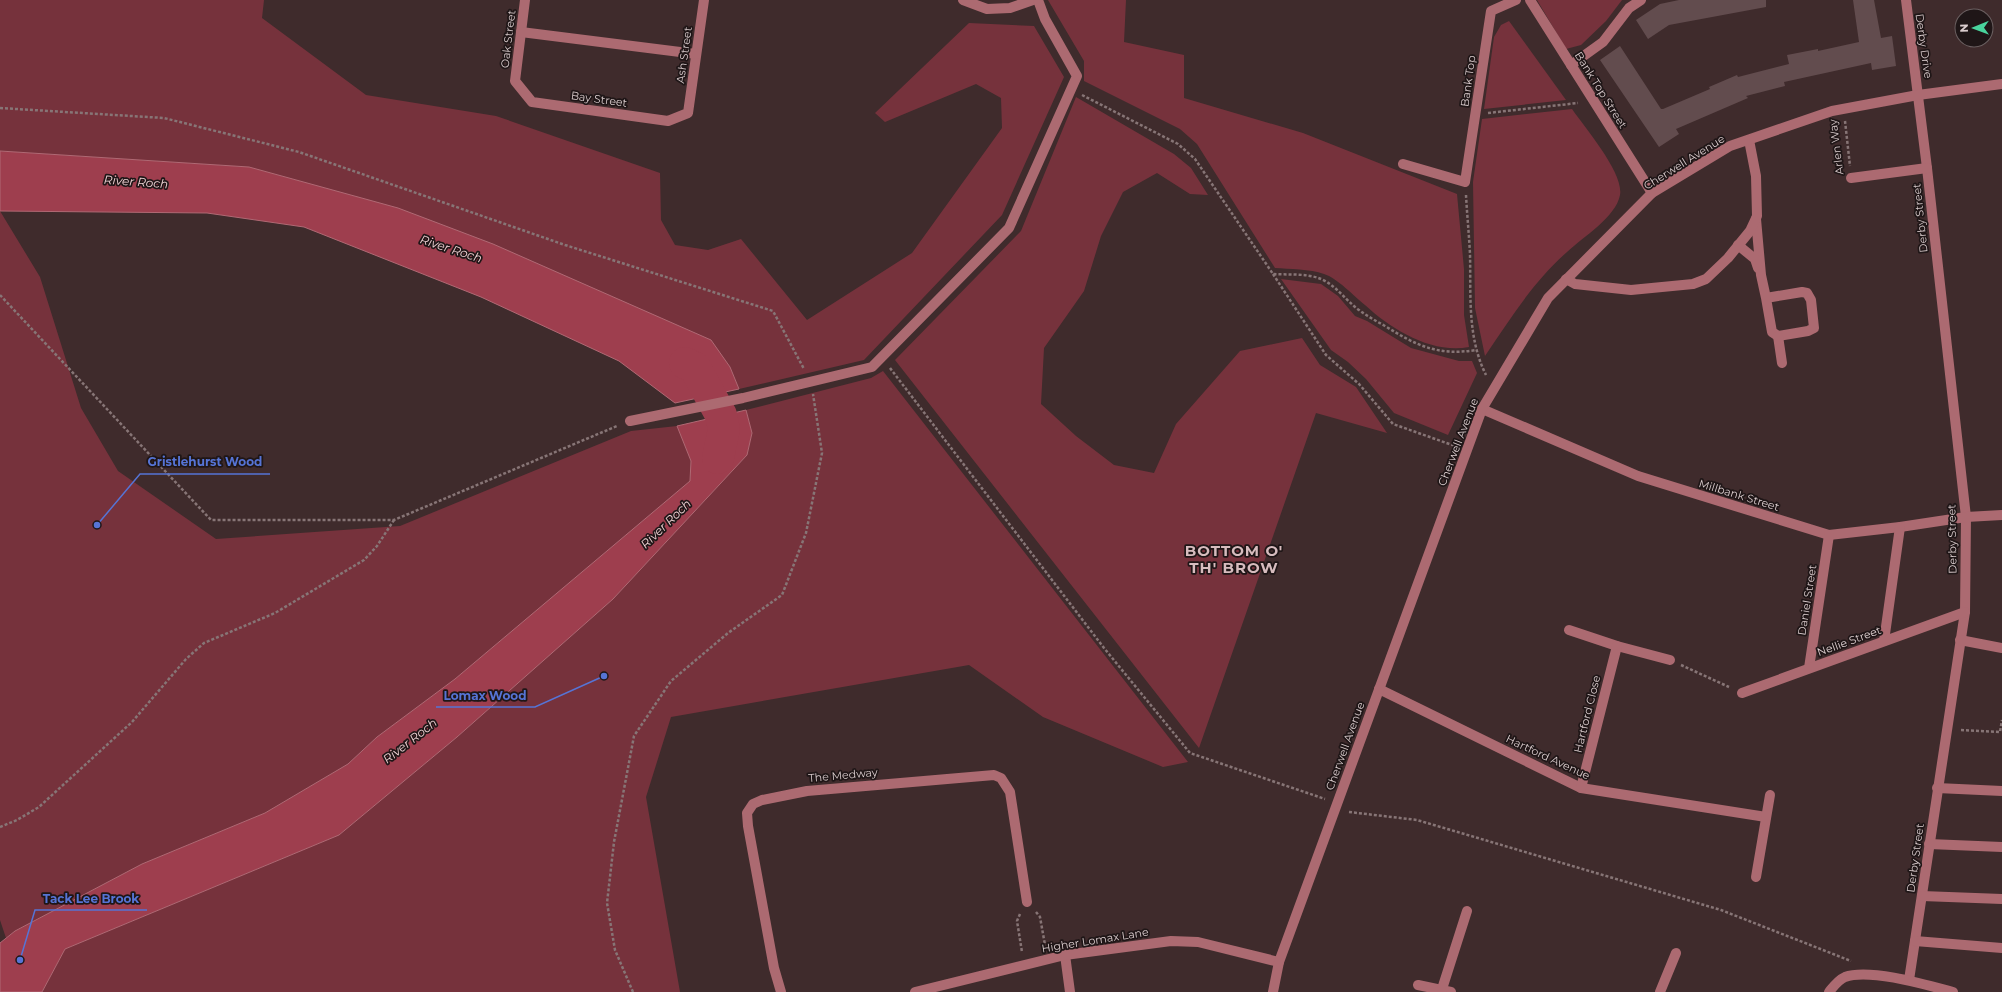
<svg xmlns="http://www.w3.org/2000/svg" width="2002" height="992" font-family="Montserrat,sans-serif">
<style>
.green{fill:#76323c}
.water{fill:#9e3e4e;stroke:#b06974}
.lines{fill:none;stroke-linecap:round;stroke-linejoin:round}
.river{stroke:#9e3e4e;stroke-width:32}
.building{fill:#624c4e}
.path{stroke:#877576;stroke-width:2.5;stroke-dasharray:3 2;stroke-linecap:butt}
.minor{stroke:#ac6a71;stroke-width:10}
.labels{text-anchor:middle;stroke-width:3.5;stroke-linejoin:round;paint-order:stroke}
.street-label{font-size:11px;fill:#dbcdce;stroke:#1f1617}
.water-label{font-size:12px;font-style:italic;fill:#f1d4d6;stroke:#1f1617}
.district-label{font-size:15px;font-weight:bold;letter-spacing:1px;fill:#d7bcbe;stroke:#1f1617}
.leader{fill:none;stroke:#5674d5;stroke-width:1.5}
.callout-dot{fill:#5674d5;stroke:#1f1617;stroke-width:1.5}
.callout-label{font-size:12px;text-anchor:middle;font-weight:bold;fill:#5674d5;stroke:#1f1617;stroke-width:3.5;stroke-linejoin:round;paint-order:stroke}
</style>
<rect width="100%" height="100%" fill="#3f2b2c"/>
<!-- green -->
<g class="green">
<path d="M0,0h264l-2,18 104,77 130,21 164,57 1,47 14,25 33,5 33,-11 66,81 105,-67 90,-125 -1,-30 -25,-14 -91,38 -10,-9 94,-90 65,3 30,51 -62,138 -138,145 -125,29 -9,-22 -481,-200 -249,-16z"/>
<path d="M1048,0h78l-2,42 60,13v43l119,35 154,61 7,75v46l5,32c-37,7 -77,-17 -104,-42 -11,-9 -28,-27 -41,-31 -14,-5 -35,-5 -49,-6l-78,-124 -17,-15 -96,-48v-20z"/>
<path d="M1537,0h85l-16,21 -25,24 -15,4z"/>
<path d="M1509,21l57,79 -82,9 10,-72 7,-12z"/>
<path d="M1076,97l98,57 17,14 17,27 -18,-1 -33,-21 -34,19 -22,44 -17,55 -40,57 -3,56 35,32 38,29 40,8 22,-49 64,-73 62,-13 18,27 36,22 31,46 -71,-20 -117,335 -304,-388 126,-129z"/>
<path d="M1572,109c13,19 52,64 48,86 -4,22 -37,42 -53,57 -34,30 -57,67 -82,104l-10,-48 -2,-126 9,-63z"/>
<path d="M0,211l40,66 41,131 37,63 98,68 184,-13 231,-95 46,-5 14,35 -1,20 -235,198 -78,58 -29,27 -83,49 -123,51 -127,67 -9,7 -6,-18z"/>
<path d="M1281,279l40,5 17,12 17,20 12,5 44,27 48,13h13l5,12 -29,62 -54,-22 -28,-34 -18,-17 -17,-12z"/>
<path d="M883,371l305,391 -25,5 -120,-50 -74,-52 -298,52 -25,80 34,195h-638l23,-43 274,-114 118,-98 156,-138 134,-144 5,-22 -6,-23 125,-32z"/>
</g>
<!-- water -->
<g class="water">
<path d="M0,151l249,16 149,41 95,36 218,96 19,27 9,22 -64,14 -56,-42 -138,-64 -177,-70 -97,-14 -207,-2z"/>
<path d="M746,410l6,23 -5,22 -134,144 -156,138 -118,98 -274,114 -23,43h-42v-49l15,-12 127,-67 123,-51 83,-49 29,-27 78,-58 235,-198 1,-20 -14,-35z"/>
</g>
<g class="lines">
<!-- river -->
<path class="river" d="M685,363l10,5 26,47 3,14 -6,29"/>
</g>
<!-- building -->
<g class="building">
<path d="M1679,0h87v7l-97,18 -21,14 -12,-19 24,-16z"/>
<path d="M1853,0h21l7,38 11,-2 4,30 -24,4 -1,-7 -87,19 1,4 -39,10 2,2 -72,31 3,5 -20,13 -59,-87 20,-14 41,63h2l47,-20 -1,-2 28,-12 1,2 51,-13 -2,-9 31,-6v2l41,-9z"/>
</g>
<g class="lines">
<!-- path -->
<g class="path">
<path d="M1082,95l96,49 17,15 78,115c15,1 34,-1 48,5 16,7 24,21 38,31 8,6 17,11 26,16 32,20 53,30 91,24"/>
<path d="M0,108l164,10 135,34 266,93 208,66 31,58"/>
<path d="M1488,113l90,-10"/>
<path d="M1845,121l5,45"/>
<path d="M1466,195c1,19 3,39 4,59 1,41 -3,83 16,121"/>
<path d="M1273,274l53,81 33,29 34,40 62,22"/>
<path d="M0,295l211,225h183l223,-94"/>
<path d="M890,368l214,280 86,105 135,46"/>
<path d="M1681,665l48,22"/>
<path d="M1961,730l39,2 2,-12"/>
<path d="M1349,812l68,8 304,90 130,51"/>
<path d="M0,827l17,-7 22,-13 93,-85 54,-63 18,-16 71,-30 89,-53 13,-14 17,-26"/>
<path d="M1036,912l4,5 5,28"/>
<path d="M1020,914l-3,7 5,31"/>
<path d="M633,992l-18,-42 -8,-47 7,-61 20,-106 37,-55 57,-48 54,-38 24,-62 16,-80 -9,-59"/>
</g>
<!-- minor -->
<g class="minor">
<path d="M525,0l-10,81 17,21 136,19 20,-8 16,-113"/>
<path d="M963,0l24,9 23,-1 23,-8"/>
<path d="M1530,0l122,193"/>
<path d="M1906,0l21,168 39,349 -1,95 -56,368"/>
<path d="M521,32l175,22"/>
<path d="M1571,65l32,-23 26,-34 12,-8"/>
<path d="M1403,164l62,18 26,-171 25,-11"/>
<path d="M1851,178l76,-10"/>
<path d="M1756,219l5,56 5,23 36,-6 5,1 4,7 3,28 -6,3 -30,5 -6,-4 -6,-34"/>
<path d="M1738,245l17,14 3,9"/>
<path d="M1566,279l9,5 56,6 62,-6 13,-5 22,-21 22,-27 7,-15 -1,-40 -7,-36"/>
<path d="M1778,336l4,27"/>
<path d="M1482,409l156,67 191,59 71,-8 66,-10 36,-2"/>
<path d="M630,421l113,-23 129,-31 137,-139 68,-152 -32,-57 -7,-19"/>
<path d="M1569,630l48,16 53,14"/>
<path d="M1960,640l42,8"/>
<path d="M1884,641l16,-114"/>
<path d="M1809,668l20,-133"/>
<path d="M1379,689l202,99 185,29"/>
<path d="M1742,693l223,-81"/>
<path d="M1581,788l36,-142"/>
<path d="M1937,788l65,3"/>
<path d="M1929,844l73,3"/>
<path d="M1756,877l14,-82"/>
<path d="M1922,896l80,3"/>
<path d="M1915,941l87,7"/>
<path d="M1065,955l5,37"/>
<path d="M1418,985l33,7"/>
<path d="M1442,989l25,-78"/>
<path d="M781,992l-7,-24 -26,-142 -1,-13 6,-9 9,-4 45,-9 187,-16 7,3 9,14 17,110"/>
<path d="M915,992l150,-37 106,-14 27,1 81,20"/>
<path d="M1273,992l6,-30 203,-553 66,-111 104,-105 78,-47 102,-35 86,-16 84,-11"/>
<path d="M1660,992l16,-39"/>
<path d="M1829,992c4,-5 9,-12 16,-15 24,-9 82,8 108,15"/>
</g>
</g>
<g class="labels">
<!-- street labels -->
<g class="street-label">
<text transform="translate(508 39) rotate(-83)" y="4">Oak Street</text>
<text transform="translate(1924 46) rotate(82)" y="4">Derby Drive</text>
<text transform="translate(684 55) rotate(-82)" y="4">Ash Street</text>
<text transform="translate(1468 81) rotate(-82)" y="4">Bank Top</text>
<text transform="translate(1601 90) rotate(58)" y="4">Bank Top Street</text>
<text transform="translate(599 99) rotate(8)" y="4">Bay Street</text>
<text transform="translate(1836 147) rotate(-97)" y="4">Arlen Way</text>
<text transform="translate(1684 162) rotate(-32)" y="4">Cherwell Avenue</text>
<text transform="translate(1920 218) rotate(-96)" y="4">Derby Street</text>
<text transform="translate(1458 442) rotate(-69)" y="4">Cherwell Avenue</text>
<text transform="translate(1739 495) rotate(17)" y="4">Millbank Street</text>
<text transform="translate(1952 539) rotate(-91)" y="4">Derby Street</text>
<text transform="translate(1807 600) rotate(-81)" y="4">Daniel Street</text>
<text transform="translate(1849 641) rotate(-20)" y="4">Nellie Street</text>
<text transform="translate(1587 714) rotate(-76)" y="4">Hartford Close</text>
<text transform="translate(1345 746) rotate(-70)" y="4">Cherwell Avenue</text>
<text transform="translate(1548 757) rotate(25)" y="4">Hartford Avenue</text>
<text transform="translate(843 775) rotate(-5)" y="4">The Medway</text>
<text transform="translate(1915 858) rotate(-82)" y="4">Derby Street</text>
<text transform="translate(1095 940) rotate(-9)" y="4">Higher Lomax Lane</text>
</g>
<!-- water labels -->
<g class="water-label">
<text transform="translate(136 182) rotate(4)" y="4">River Roch</text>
<text transform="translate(451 249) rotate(18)" y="4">River Roch</text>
<text transform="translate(666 524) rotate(-44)" y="4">River Roch</text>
<text transform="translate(410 741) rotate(-38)" y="4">River Roch</text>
</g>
<!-- district labels -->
<g class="district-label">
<text x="1234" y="556">BOTTOM O'<tspan x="1234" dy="17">TH' BROW</tspan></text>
</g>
</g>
<!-- callouts -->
<path class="leader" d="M97 525L140 474H270M604 676L535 707H436M20 960L35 910H147"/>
<g class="callout-dot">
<circle cx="97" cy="525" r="4"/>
<circle cx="604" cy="676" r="4"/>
<circle cx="20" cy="960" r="4"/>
</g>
<g class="callout-label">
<text x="205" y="466">Gristlehurst Wood</text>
<text x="485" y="700">Lomax Wood</text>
<text x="91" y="903">Tack Lee Brook</text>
</g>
<!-- north arrow -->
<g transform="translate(1974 28) rotate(269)"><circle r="19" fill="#1f1617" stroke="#6a5f60"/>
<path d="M0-3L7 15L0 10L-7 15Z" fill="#49d49d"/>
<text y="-6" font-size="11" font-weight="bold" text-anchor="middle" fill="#dbcdce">N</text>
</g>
</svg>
